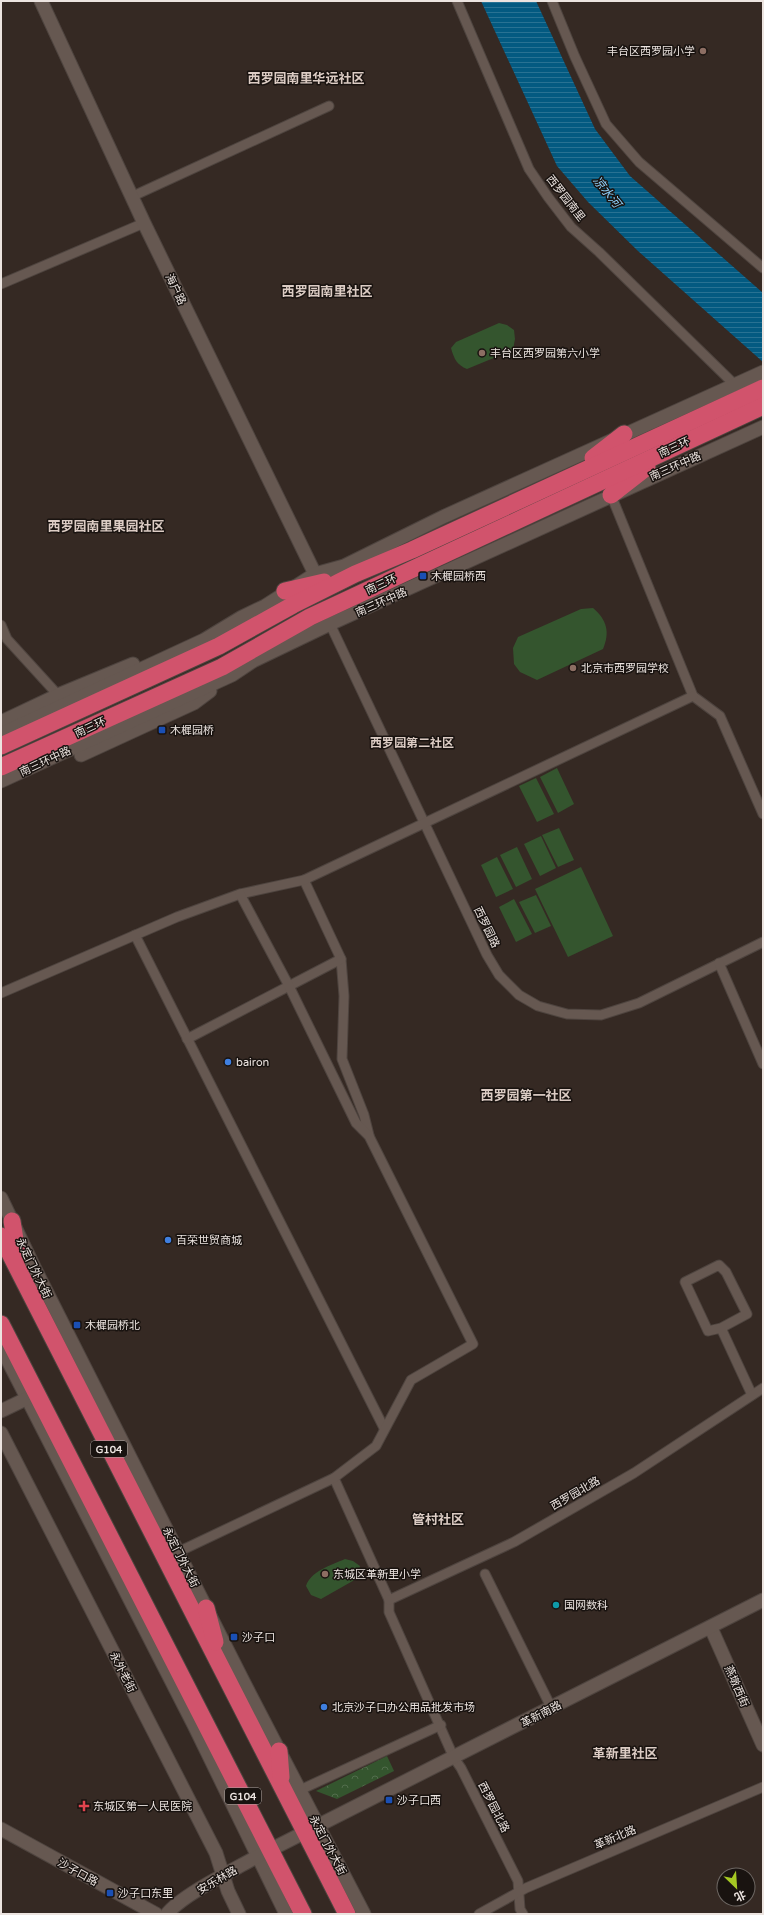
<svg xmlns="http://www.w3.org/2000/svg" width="764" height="1915" font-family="'Varela Round','Noto Sans SC',sans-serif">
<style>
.forest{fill:url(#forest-crowns)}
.pitch{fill:#34552e}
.water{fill:url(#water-rules)}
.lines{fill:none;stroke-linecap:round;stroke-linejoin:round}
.street-casing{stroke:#4e443f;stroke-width:11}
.secondary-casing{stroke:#4e443f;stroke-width:15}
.highway-casing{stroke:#4e443f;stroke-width:19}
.street{stroke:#665851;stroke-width:9}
.secondary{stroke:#665851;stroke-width:13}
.highway{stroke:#d1536c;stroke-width:17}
.education-dot{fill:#8d6e63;stroke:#191310;stroke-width:1.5}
.transit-dot{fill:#1a4fb4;stroke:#191310;stroke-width:1.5}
.shop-dot{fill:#3f7fe0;stroke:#191310;stroke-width:1.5}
.culture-dot{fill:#0f9aa8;stroke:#191310;stroke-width:1.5}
.health-dot{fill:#e0444e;stroke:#191310;stroke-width:1.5}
.labels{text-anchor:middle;stroke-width:3;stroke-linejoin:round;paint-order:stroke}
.shield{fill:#191310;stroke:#ada5a2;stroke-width:1}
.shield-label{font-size:10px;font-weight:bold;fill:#ece4e0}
.poi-label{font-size:11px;fill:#ece4e0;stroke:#191310;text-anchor:start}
.street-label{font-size:11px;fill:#ece4e0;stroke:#191310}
.water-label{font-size:12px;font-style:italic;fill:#91d4fe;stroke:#191310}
.neighbourhood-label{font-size:12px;font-weight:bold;fill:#dcccc4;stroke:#191310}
.quarter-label{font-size:13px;font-weight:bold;fill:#dcccc4;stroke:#191310}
</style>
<defs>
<pattern id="forest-crowns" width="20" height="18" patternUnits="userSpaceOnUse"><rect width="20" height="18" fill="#34552e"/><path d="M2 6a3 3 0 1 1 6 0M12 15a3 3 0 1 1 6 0" fill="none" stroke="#526d4c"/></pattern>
<pattern id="water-rules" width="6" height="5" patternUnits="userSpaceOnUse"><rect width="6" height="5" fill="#035a81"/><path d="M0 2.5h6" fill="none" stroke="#287293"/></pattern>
</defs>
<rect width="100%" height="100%" fill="#352923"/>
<!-- forest -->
<path class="forest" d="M387,1756l7,15 -57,28 -21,-8z"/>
<!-- pitch -->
<g class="pitch">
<path d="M499,323l8,2 7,5 1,9 -2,11 -46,19c-10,-4 -13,-10 -16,-21l5,-6z"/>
<path d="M593,608c14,12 17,24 10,41l-66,31 -17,-8 -6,-8 -1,-16 5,-11 63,-28z"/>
<path d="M557,768l17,36 -16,9 -18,-36z"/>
<path d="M536,778l18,36 -17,8 -18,-36z"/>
<path d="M559,828l15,32 -16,7 -16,-32z"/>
<path d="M541,836l15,32 -16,8 -16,-32z"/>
<path d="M517,847l15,32 -16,8 -16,-32z"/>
<path d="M497,857l16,32 -17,8 -15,-32z"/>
<path d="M581,867l32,69 -45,21 -33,-68z"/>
<path d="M536,895l15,31 -16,7 -16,-31z"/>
<path d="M514,899l18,35 -16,8 -17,-35z"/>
<path d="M345,1559l8,2 7,5 -2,12 -37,21 -10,-4 -5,-9c5,-15 25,-21 39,-27z"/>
</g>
<!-- water -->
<path class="water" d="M481,1h55l59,128 35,47 133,117v69l-125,-111 -50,-49 -31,-36z"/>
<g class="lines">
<defs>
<g id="street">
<path d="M457,1l72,168 19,28 23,30 28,25 135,132"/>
<path d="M552,1l23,56 31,67 33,38 124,106"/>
<path d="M131,197l198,-91"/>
<path d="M1,284l143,-61"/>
<path d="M611,495l82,201 27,20 43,98"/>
<path d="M330,624l157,331 12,20 20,20 19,11 29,8 34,1 38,-12 124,-61"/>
<path d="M1,625l6,14 51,56"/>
<path d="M304,880l37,79 3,37 -2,63 22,56 5,20"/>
<path d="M135,935l249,493"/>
<path d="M719,963l44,101"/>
<path d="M1,993l176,-76 63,-23 64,-14 389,-184"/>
<path d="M187,1039l154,-80"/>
<path d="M721,1328l26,-14 -21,-42 -7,-7 -34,17 23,49 13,-3 31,67"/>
<path d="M334,1478l55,122v12l65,146 7,10 57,113 2,28 3,5"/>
<path d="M178,1552l156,-74 42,-32 35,-66 62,-36 -104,-208 -13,-13 -67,-137 -49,-92"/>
<path d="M485,1574l67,135"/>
<path d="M389,1600l125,-58 120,-69 129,-85"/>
<path d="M300,1790l141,-65"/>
<path d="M479,1914l47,-26 237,-101"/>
</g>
<g id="secondary">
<path d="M41,1l103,222 171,351"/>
<path d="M1,722l57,-27 75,-31"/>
<path d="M1,734l203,-94 38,-23 23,-11 50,-32 29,-8 101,-50 318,-144"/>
<path d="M81,755l113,-52 16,-12"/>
<path d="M1,781l231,-106 21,-14 77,-37 433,-197"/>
<path d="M1,1198l33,69 210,416 120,231"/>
<path d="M1,1347l193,378 92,189"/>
<path d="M1,1411l27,-13"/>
<path d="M1,1433l215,420 12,38 11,23"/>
<path d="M711,1628l52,117"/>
<path d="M1,1829l155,85"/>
<path d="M167,1914c16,-20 67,-44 91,-58l505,-256"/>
</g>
<g id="highway">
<path d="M593,458l31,-24"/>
<path d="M611,495l36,-28"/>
<path d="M285,591l39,-9"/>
<path d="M1,746l218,-100 74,-41 62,-31 57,-24 351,-162"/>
<path d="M1,767l221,-100 88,-50 453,-211"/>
<path d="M12,1221l6,37"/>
<path d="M1,1236l346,678"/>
<path d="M1,1324l302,590"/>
<path d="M206,1608l9,34"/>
<path d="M279,1751l2,26"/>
</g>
</defs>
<!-- street casing -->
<use href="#street" class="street-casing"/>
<!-- secondary casing -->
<use href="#secondary" class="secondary-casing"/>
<!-- highway casing -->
<use href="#highway" class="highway-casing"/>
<!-- street -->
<use href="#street" class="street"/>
<!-- secondary -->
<use href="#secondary" class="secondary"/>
<!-- highway -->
<use href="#highway" class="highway"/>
</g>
<!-- markers -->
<g class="education-dot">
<circle cx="703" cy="51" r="4"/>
<circle cx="482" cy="353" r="4"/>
<circle cx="573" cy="668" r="4"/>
<circle cx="325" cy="1574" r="4"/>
</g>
<g class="transit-dot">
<rect x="419" y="572" width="8" height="8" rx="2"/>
<rect x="158" y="726" width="8" height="8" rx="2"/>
<rect x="73" y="1321" width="8" height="8" rx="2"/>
<rect x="230" y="1633" width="8" height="8" rx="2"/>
<rect x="385" y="1796" width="8" height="8" rx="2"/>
<rect x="106" y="1889" width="8" height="8" rx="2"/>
</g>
<g class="shop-dot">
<circle cx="228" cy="1062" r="4"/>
<circle cx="168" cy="1240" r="4"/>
<circle cx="324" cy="1707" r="4"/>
</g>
<circle class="culture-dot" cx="556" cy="1605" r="4"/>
<path class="health-dot" d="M82 1800h4v4h4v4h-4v4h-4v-4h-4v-4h4z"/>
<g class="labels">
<!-- shield labels -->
<g class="shield">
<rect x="91" y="1441" width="36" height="16" rx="3"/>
<rect x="225" y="1788" width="36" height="16" rx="3"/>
</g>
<g class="shield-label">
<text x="109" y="1453">G104</text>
<text x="243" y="1800">G104</text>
</g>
<!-- poi labels -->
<g class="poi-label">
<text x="695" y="55" text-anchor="end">丰台区西罗园小学</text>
<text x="490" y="357">丰台区西罗园第六小学</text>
<text x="431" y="580">木樨园桥西</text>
<text x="581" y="672">北京市西罗园学校</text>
<text x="170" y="734">木樨园桥</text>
<text x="236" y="1066">bairon</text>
<text x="176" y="1244">百荣世贸商城</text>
<text x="85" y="1329">木樨园桥北</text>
<text x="333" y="1578">东城区革新里小学</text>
<text x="564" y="1609">国网数科</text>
<text x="242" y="1641">沙子口</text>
<text x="332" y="1711">北京沙子口办公用品批发市场</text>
<text x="397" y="1804">沙子口西</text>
<text x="93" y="1810">东城区第一人民医院</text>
<text x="118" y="1897">沙子口东里</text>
</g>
<!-- street labels -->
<g class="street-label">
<text transform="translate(566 198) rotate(52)" y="4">西罗园南里</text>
<text transform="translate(176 289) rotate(64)" y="4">海户路</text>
<text transform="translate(674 447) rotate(-25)" y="4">南三环</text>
<text transform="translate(675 466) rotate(-24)" y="4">南三环中路</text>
<text transform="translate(381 584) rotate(-25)" y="4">南三环</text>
<text transform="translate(381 602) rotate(-24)" y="4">南三环中路</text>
<text transform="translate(90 727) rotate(-25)" y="4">南三环</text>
<text transform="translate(45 761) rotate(-25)" y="4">南三环中路</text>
<text transform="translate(487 927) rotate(64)" y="4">西罗园路</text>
<text transform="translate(34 1268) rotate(64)" y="4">永定门外大街</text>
<text transform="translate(575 1493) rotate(-30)" y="4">西罗园北路</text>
<text transform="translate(181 1557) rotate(63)" y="4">永定门外大街</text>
<text transform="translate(123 1672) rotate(63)" y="4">永外老街</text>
<text transform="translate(737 1686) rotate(66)" y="4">燕墩西街</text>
<text transform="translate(541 1714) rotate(-27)" y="4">革新南路</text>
<text transform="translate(494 1807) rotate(63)" y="4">西罗园北路</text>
<text transform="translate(615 1837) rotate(-23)" y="4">革新北路</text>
<text transform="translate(328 1845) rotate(62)" y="4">永定门外大街</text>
<text transform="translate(78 1872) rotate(29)" y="4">沙子口路</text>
<text transform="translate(217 1880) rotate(-30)" y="4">安乐林路</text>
</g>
<!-- water labels -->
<g class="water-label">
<text transform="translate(607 192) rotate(51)" y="4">凉水河</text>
</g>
<!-- neighbourhood labels -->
<g class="neighbourhood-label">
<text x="412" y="747">西罗园第二社区</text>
</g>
<!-- quarter labels -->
<g class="quarter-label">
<text x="306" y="83">西罗园南里华远社区</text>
<text x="327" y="296">西罗园南里社区</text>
<text x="106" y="531">西罗园南里果园社区</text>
<text x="526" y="1100">西罗园第一社区</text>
<text x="438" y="1524">管村社区</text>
<text x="625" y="1758">革新里社区</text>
</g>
</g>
<!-- border -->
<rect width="764" height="1915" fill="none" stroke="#ece4e0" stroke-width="4"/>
<!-- north arrow -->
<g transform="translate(736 1887) rotate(155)"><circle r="19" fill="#191310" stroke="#6d6763"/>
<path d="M0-3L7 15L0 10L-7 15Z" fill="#a5c823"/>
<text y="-6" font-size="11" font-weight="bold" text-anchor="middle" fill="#ece4e0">北</text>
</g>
</svg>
